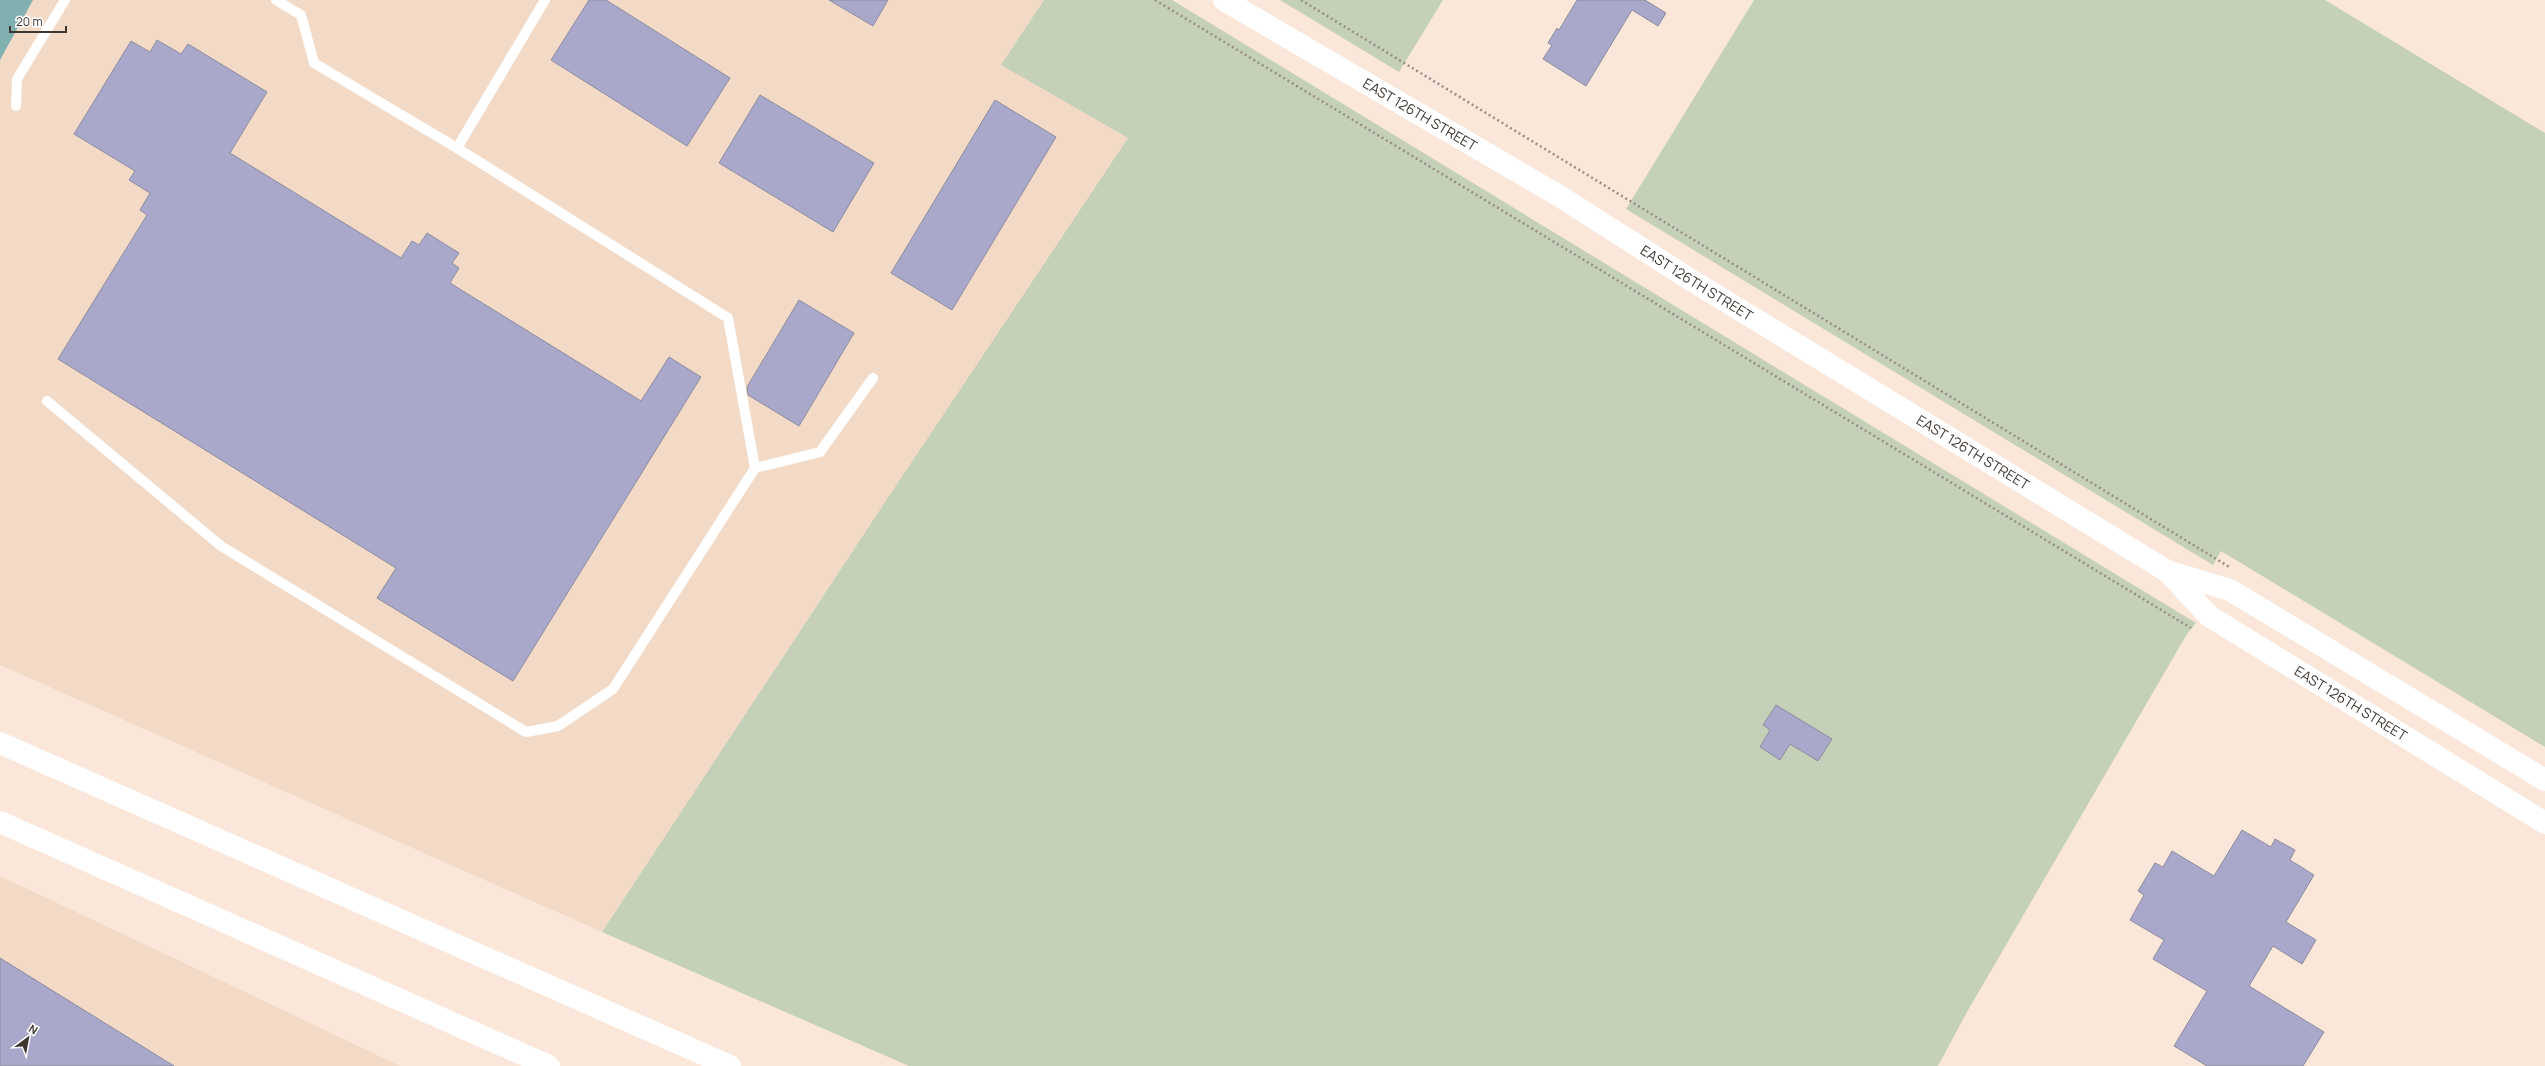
<svg xmlns="http://www.w3.org/2000/svg" width="2545" height="1066" font-family="Manrope,sans-serif">
<style>
.built{fill:#f3dac7}
.green{fill:#c4d1b8}
.water{fill:#80b0b0}
.building{fill:#a9a8cb;stroke:#8c8c9f}
.lines{fill:none;stroke-linecap:round;stroke-linejoin:round}
.path{stroke:#998c83;stroke-width:2.5;stroke-dasharray:2 3;stroke-linecap:butt}
.service{stroke:#fff;stroke-width:10}
.secondary{stroke:#fff;stroke-width:22}
.motorway{stroke:#fff;stroke-width:22}
.labels{text-anchor:middle;stroke-width:3;stroke-linejoin:round;paint-order:stroke}
.street-label{font-size:14px;fill:#3d3630;stroke:#fff}
</style>
<rect width="100%" height="100%" fill="#fae7d9"/>
<!-- built -->
<g class="built">
<path d="M0,0h1044l-42,65 126,73 -241,361 -285,433 -602,-267z"/>
<path d="M0,876l220,104 180,86h-400z"/>
</g>
<!-- green -->
<g class="green">
<path d="M1044,0h128l1024,623 -9,11 -220,378 -29,54h-1029l-307,-134 285,-433 241,-361 -127,-73z"/>
<path d="M1280,0h163l-44,72z"/>
<path d="M1754,0h571l220,133v614l-324,-196 -8,14 -587,-356z"/>
</g>
<!-- water -->
<path class="water" d="M0,0h33l-33,60z"/>
<!-- building -->
<g class="building">
<path d="M589,0h17l124,78 -43,68 -136,-86z"/>
<path d="M829,0h59l-15,26z"/>
<path d="M1577,0h68l21,13 -8,13 -26,-16 -46,76 -43,-27 9,-14 -4,-2 9,-15 2,2z"/>
<path d="M157,40l24,14 7,-10 79,48 -37,61 171,105 11,-17 7,4 8,-12 32,20 -7,10 7,5 -9,15 191,118 28,-44 32,20 -188,304 -136,-83 19,-30 -338,-209 89,-144 -7,-5 10,-17 -21,-13 6,-9 -61,-37 57,-93 19,11z"/>
<path d="M760,95l114,68 -41,69 -114,-69z"/>
<path d="M995,100l61,37 -104,173 -61,-37z"/>
<path d="M799,300l55,33 -55,93 -51,-31 -1,-8z"/>
<path d="M1776,705l56,34 -14,22 -28,-17 -10,16 -20,-13 10,-17 -7,-5z"/>
<path d="M2242,830l29,17 4,-8 20,11 -5,10 24,15 -28,47 30,18 -14,24 -29,-18 -24,40 75,46 -21,34h-96l-33,-20 33,-55 -54,-32 11,-19 -34,-20 14,-25 -6,-4 17,-28 8,4 9,-16 42,25z"/>
<path d="M0,958l174,108h-174z"/>
</g>
<g class="lines">
<!-- path -->
<g class="path">
<path d="M1155,0l1036,628"/>
<path d="M1301,0l930,568"/>
</g>
<!-- service -->
<g class="service">
<path d="M276,0l25,15 13,48 143,85 88,-148"/>
<path d="M16,106l1,-27 48,-79"/>
<path d="M47,401l174,145 305,186 32,-6 55,-37 142,-221 -27,-150 -271,-170"/>
<path d="M755,468l65,-16 53,-74"/>
</g>
<!-- secondary -->
<g class="secondary">
<path id="s1" d="M1224,0l337,197 130,83 476,291 63,19 315,190"/>
<path id="s2" d="M2167,571l42,45 336,207"/>
</g>
<!-- motorway -->
<g class="motorway">
<path d="M0,743l730,323"/>
<path d="M0,822l549,244"/>
</g>
</g>
<g class="labels">
<!-- street labels -->
<g class="street-label">
<text dy="5" stroke="none"><textPath href="#s1" startOffset="227">EAST 126TH STREET</textPath></text>
<text dy="5" stroke="none"><textPath href="#s1" startOffset="551">EAST 126TH STREET</textPath></text>
<text dy="5" stroke="none"><textPath href="#s1" startOffset="875">EAST 126TH STREET</textPath></text>
<text dy="5" stroke="none"><textPath href="#s2" startOffset="228">EAST 126TH STREET</textPath></text>
</g>
</g>
<!-- north arrow -->
<g transform="translate(28 1038) rotate(32)" stroke="#ffffff" stroke-width="3" paint-order="stroke">
<path d="M0-3L7 15L0 10L-7 15Z" fill="#3d3630"/>
<text y="-6" font-size="11" font-weight="bold" text-anchor="middle" fill="#3d3630">N</text>
</g>
<!-- scale -->
<path d="M10 26v6h56v-6" fill="none" stroke="#3d3630" stroke-width="2"/>
<text x="16" y="26" font-size="12" fill="#3d3630" stroke="#ffffff" stroke-width="3" paint-order="stroke">20 m</text>
</svg>
